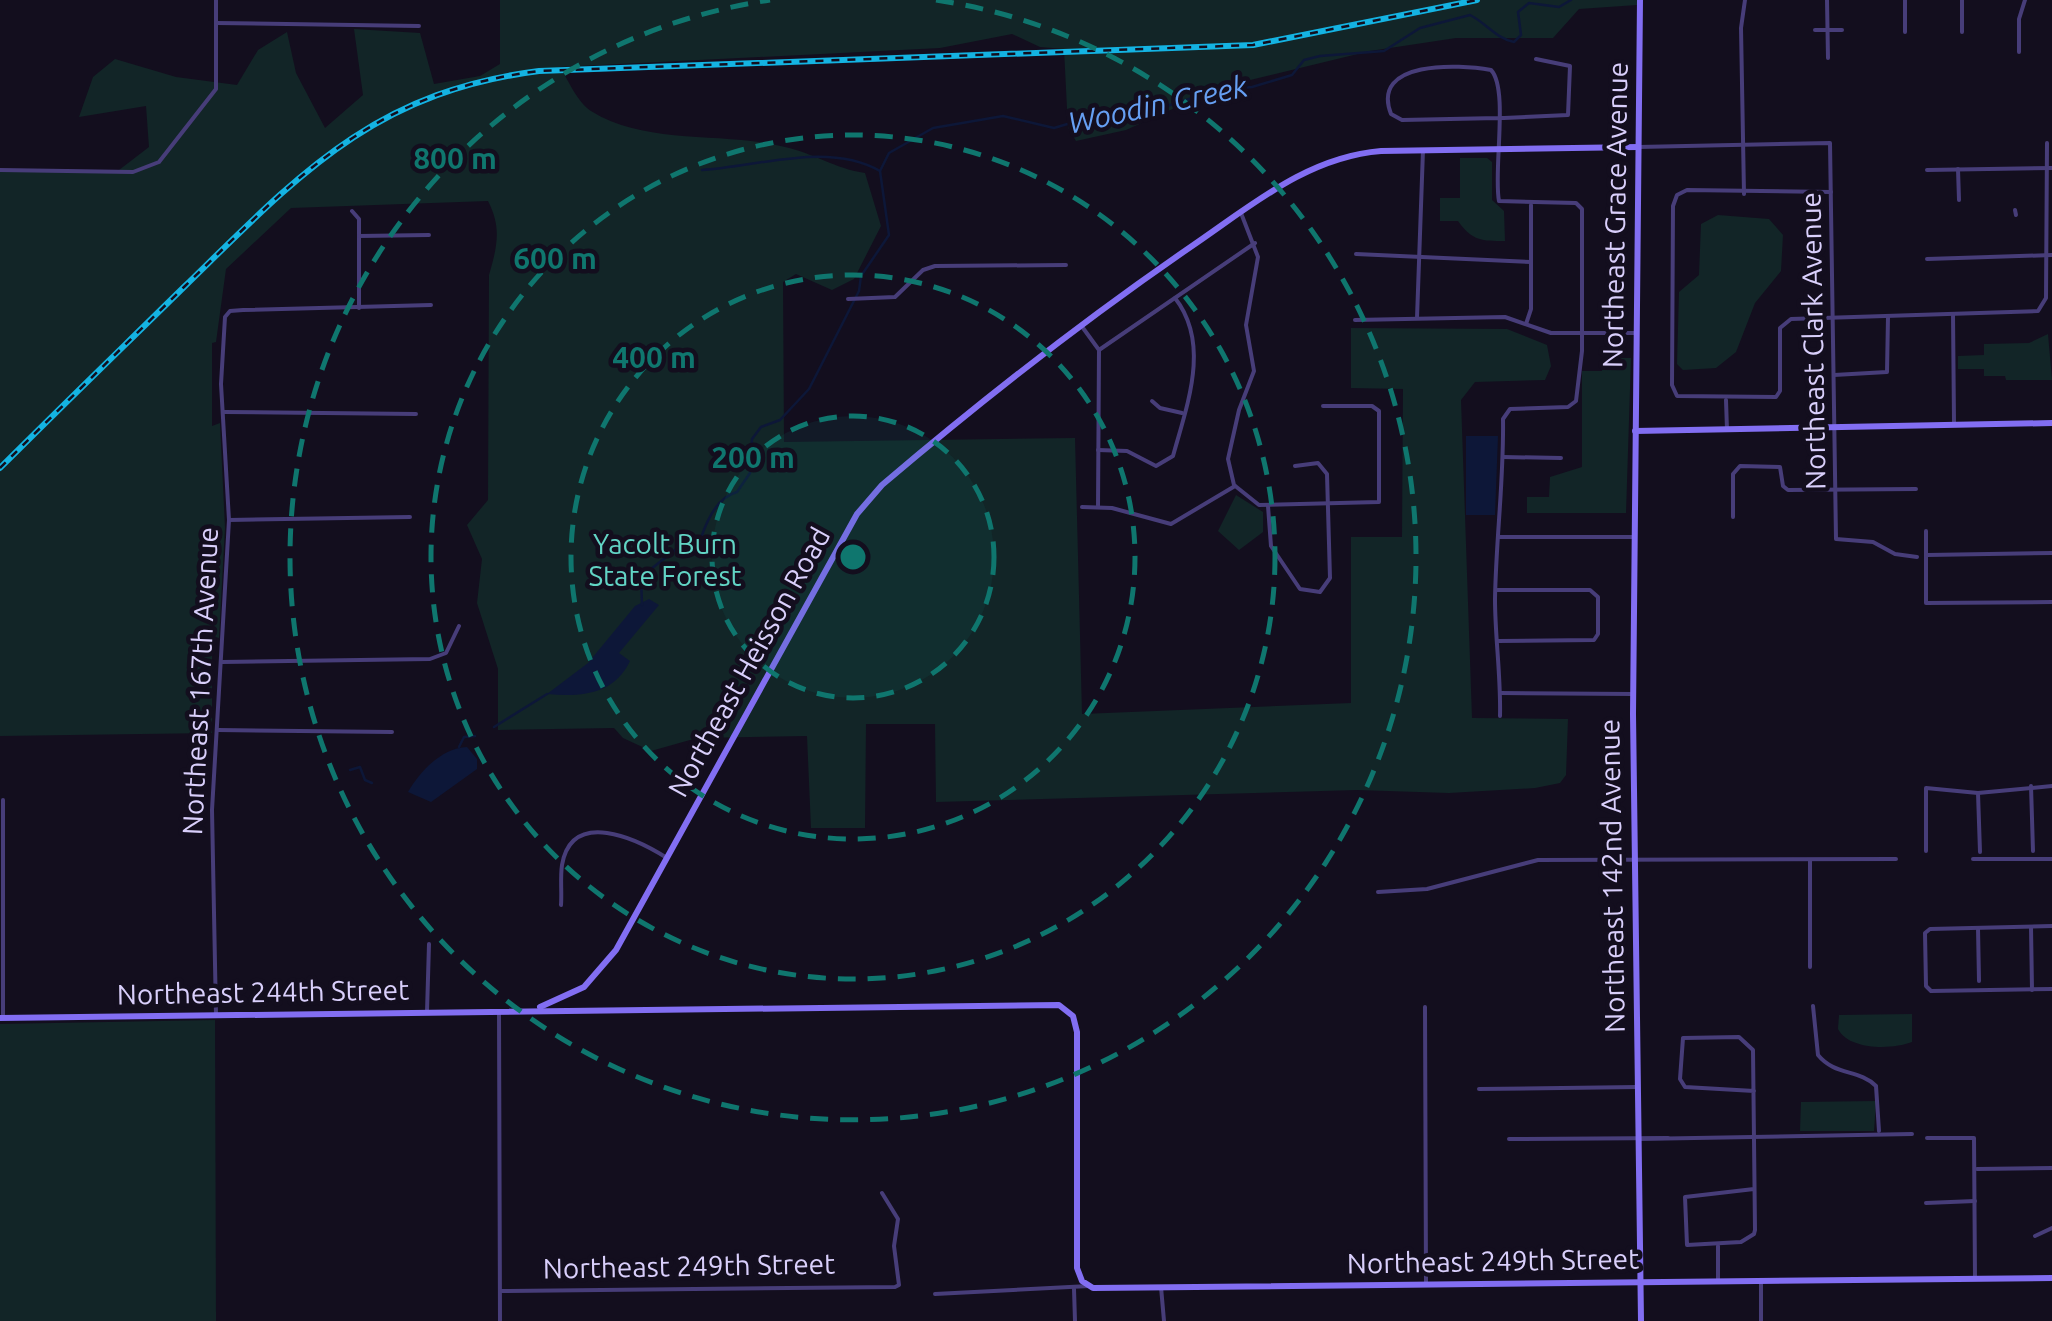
<svg xmlns="http://www.w3.org/2000/svg" width="2052" height="1321" font-family="Ubuntu,sans-serif">
<style>
.green{fill:#122527}
.water{fill:#0d1738}
.lines{fill:none;stroke-linecap:round;stroke-linejoin:round}
.stream{stroke:#0d1738;stroke-width:2.5}
.street{stroke:#473d79;stroke-width:4}
.secondary{stroke:#826ef2;stroke-width:6}
.rail-casing{stroke:#14b3e2;stroke-width:6}
.rail{stroke:#130e1e;stroke-width:2.5;stroke-dasharray:8;stroke-linecap:butt}
.ring{fill:none;stroke:#0f766e;stroke-width:5;stroke-dasharray:18 12}
.labels{text-anchor:middle;stroke-width:9;stroke-linejoin:round;paint-order:stroke}
.street-label{font-size:28px;fill:#d9cffb;stroke:#130e1e}
.park-label{font-size:28px;fill:#62d4c5;stroke:#130e1e}
.water-label{font-size:30px;font-style:italic;fill:#669ff2;stroke:#130e1e}
.centre{fill:#0f766e;stroke:#130e1e;stroke-width:5}
.ring-label{font-size:30px;text-anchor:middle;font-weight:bold;fill:#0f766e;stroke:#130e1e;stroke-width:9;stroke-linejoin:round;paint-order:stroke}
</style>
<rect width="100%" height="100%" fill="#130e1e"/>
<!-- green -->
<g class="green">
<path d="M500,0h1137v5l-58,4 -26,29h-97l-86,13 -149,36 -95,43 -50,11 -8,-13 -4,-79 -24,-2 -28,-13 -72,14 -380,19c8,13 18,36 31,44 56,35 131,20 194,36 28,6 51,22 80,26l16,53 -27,53 -22,11 -36,-16 -13,8 1,160 291,-4 7,276 269,-11v-166h51l1,-148 -52,-1v-60l156,1 40,16 4,21 -6,14 -70,2 -14,18 11,318 96,1 -2,56 -6,8 -25,5 -86,5 -92,-3 -421,12 -1,-78h-69l-1,104h-54l-4,-92 -110,2 -46,13 -28,-13 -9,-10 -116,2v-61l-21,-66 5,-44 -15,-34 21,-25 1,-225c8,-28 13,-47 -1,-74l-197,7 -65,61 -10,73 -4,1v83l8,-3 5,105 -6,110 -7,-2v97l-212,3v-564l119,-2 30,-23 -3,-41 -67,11 14,-40 22,-18 61,18 61,8 21,-35 29,-18 9,41 29,55 38,-33 -9,-66 66,4 14,51 46,-8 20,-12z"/>
<path d="M1460,158h27l5,4v38l12,11 1,30c-23,0 -33,0 -47,-20h-18v-23h20z"/>
<path d="M1718,215l51,4 14,16 -2,36 -26,32 -19,49 -20,16 -33,2 -6,-6 2,-72 20,-17 2,-51z"/>
<path d="M2048,334l4,46h-46l-1,-4h-21v-7h-26v-13l26,-1v-11l45,-1z"/>
<path d="M1603,358h28l-5,155h-99v-16h22l1,-20 32,-10v-96h20z"/>
<path d="M1236,495l27,17v20l-24,18 -21,-19z"/>
<path d="M1912,1014v28c-21,8 -63,8 -74,-13l1,-14z"/>
<path d="M215,1020l1,301h-216v-297z"/>
<path d="M1876,1101l-2,30h-74l1,-29z"/>
</g>
<!-- water -->
<g class="water">
<path d="M1466,436h32l-3,79h-29z"/>
<path d="M649,599l10,6 -40,48 11,8c-16,34 -49,36 -83,33l41,-31 47,-57z"/>
<path d="M467,747l10,12v10l-46,33 -23,-10c12,-21 34,-44 59,-45z"/>
</g>
<g class="lines">
<!-- stream -->
<g class="stream">
<path d="M702,170c55,-3 126,-29 178,1"/>
<path d="M642,605l-1,-28 49,-39h11c6,-18 16,-41 36,-46l13,-19 2,-34 9,-12 19,-7 29,-31 50,-98 2,-15 28,-41 -9,-64 9,-18 44,-25 70,-12 51,12 30,-9 67,-8 67,-21 34,-3 40,-12 12,-15 16,-4 64,-5 36,-23 50,-13c16,8 27,24 44,27l7,-7 -3,-23 11,-9 30,4 12,-7"/>
<path d="M494,727l53,-33"/>
<path d="M459,747l5,-10 11,-1"/>
<path d="M350,770l10,-3 5,13 7,3"/>
</g>
<!-- street -->
<g class="street">
<path d="M1827,0l1,58"/>
<path d="M1962,0v32"/>
<path d="M216,23l203,3"/>
<path d="M1815,30h27"/>
<path d="M1905,32v-32"/>
<path d="M2019,52v-33l6,-19"/>
<path d="M1638,147l192,-4 6,396 37,3 22,12 22,3"/>
<path d="M1958,169l1,31"/>
<path d="M0,170l133,2 26,-10 57,-73v-89"/>
<path d="M1927,170l125,-2"/>
<path d="M1831,192l-144,-2 -10,5 -4,11 -1,179 5,11 99,1 4,-6v-63l11,-9 247,-8 8,-13 1,-155"/>
<path d="M1744,194l-3,-166 4,-28"/>
<path d="M2015,210l1,5"/>
<path d="M352,211l7,8v89"/>
<path d="M1241,213l17,44 -12,68 8,46 -15,39 -11,49 6,26 25,20 120,-3v-91l-7,-5h-49"/>
<path d="M359,236l70,-1"/>
<path d="M1356,254l175,8"/>
<path d="M1927,259l125,-4"/>
<path d="M848,299l47,-2 28,-27 12,-4 131,-1"/>
<path d="M1953,314l1,109"/>
<path d="M1417,318l6,-168"/>
<path d="M1355,320l150,-3 46,16h85"/>
<path d="M1526,324l5,-15v-104"/>
<path d="M1083,328l16,22 -1,157"/>
<path d="M1099,350l156,-107"/>
<path d="M1834,375l53,-3 1,-55"/>
<path d="M1726,400l1,30"/>
<path d="M1152,401l8,7 22,5"/>
<path d="M224,412l192,2"/>
<path d="M1098,450l29,1 29,15 17,-10c14,-51 38,-112 2,-158"/>
<path d="M1503,457l58,1"/>
<path d="M1268,506l3,40 29,43 20,3 10,-14 -3,-104 -9,-11 -23,3"/>
<path d="M1082,507l30,1 59,16 64,-38"/>
<path d="M1733,517v-43l7,-8 40,1 3,19 5,4 128,-1"/>
<path d="M229,520l181,-3"/>
<path d="M1926,531v72l126,-1"/>
<path d="M1498,537h135"/>
<path d="M1927,555l125,-2"/>
<path d="M1496,590h94l8,7v37l-4,6 -96,1"/>
<path d="M222,662l208,-3 16,-6 13,-27"/>
<path d="M1500,693l133,1"/>
<path d="M1500,716c1,-40 -5,-78 -5,-117 1,-61 9,-119 8,-180l7,-10 58,-2 8,-6 6,-50v-142l-6,-6 -77,-2c-6,-30 10,-112 -8,-131 -32,-6 -121,-10 -100,44l11,6 96,-2h6l64,-3 2,-49 -34,-7"/>
<path d="M218,730l174,2"/>
<path d="M2031,786l2,65"/>
<path d="M1978,793l2,59"/>
<path d="M1926,851v-63l52,5 74,-7"/>
<path d="M1973,859h79"/>
<path d="M1810,860v107"/>
<path d="M1378,892l49,-3 111,-29 358,-1"/>
<path d="M561,905c1,-14 -1,-27 1,-40 10,-57 75,-26 105,-7"/>
<path d="M2052,926l-122,3 -5,4 1,53 5,5 121,-2"/>
<path d="M2031,927l1,63"/>
<path d="M1978,928l1,53"/>
<path d="M1813,1006l5,49c17,21 41,14 58,31l3,45"/>
<path d="M1425,1007l1,277"/>
<path d="M427,1012l2,-68"/>
<path d="M499,1012l1,309"/>
<path d="M216,1015l-4,-205 17,-290 -8,-136 4,-67 5,-6 13,-1 188,-5"/>
<path d="M3,1018v-218"/>
<path d="M1479,1089l158,-2"/>
<path d="M1754,1091l-69,-4 -5,-8 3,-41 56,-1 14,13 2,180 -1,4 -13,8 -54,3 -2,-48 69,-8"/>
<path d="M1927,1138h47l1,140"/>
<path d="M1509,1139l159,-1"/>
<path d="M1638,1139l274,-5"/>
<path d="M1977,1169l75,-1"/>
<path d="M1926,1203l49,-2"/>
<path d="M2035,1236l17,-8"/>
<path d="M1718,1246v36"/>
<path d="M1761,1281v40"/>
<path d="M1161,1287l3,34"/>
<path d="M1074,1289l1,32"/>
<path d="M501,1291l394,-4 4,-2 -5,-39 4,-27 -16,-26"/>
<path d="M935,1294l154,-8"/>
</g>
<!-- secondary -->
<g class="secondary">
<path d="M1640,0l-7,714 8,607"/>
<path d="M1635,431l417,-8"/>
<path d="M540,1007l44,-20 32,-37 241,-436 25,-29c100,-85 202,-165 310,-239 59,-40 115,-89 189,-95l257,-4"/>
<path d="M0,1018l1059,-13 14,11 4,16v236l5,13 11,7 959,-10"/>
</g>
<defs>
<path id="rail" d="M0,468c61,-61 123,-121 184,-181 113,-110 188,-195 355,-216l714,-26 224,-45"/>
</defs>
<!-- rail casing -->
<use href="#rail" class="rail-casing"/>
<!-- rail -->
<use href="#rail" class="rail"/>
</g>
<!-- distance rings -->
<circle cx="853" cy="557" r="141" fill="#0f766e" fill-opacity=".12"/>
<g class="ring">
<circle cx="853" cy="557" r="141"/>
<circle cx="853" cy="557" r="282"/>
<circle cx="853" cy="557" r="422"/>
<path d="M936 0A563 563 0 1 1 770 0"/>
</g>
<g class="labels">
<!-- street labels -->
<g class="street-label">
<text transform="translate(1615 215) rotate(-89)" y="10">Northeast Grace Avenue</text>
<text transform="translate(1813 341) rotate(-91)" y="10">Northeast Clark Avenue</text>
<text transform="translate(749 662) rotate(-61)" y="10">Northeast Heisson Road</text>
<text transform="translate(200 681) rotate(-87)" y="10">Northeast 167th Avenue</text>
<text transform="translate(1612 876) rotate(-91)" y="10">Northeast 142nd Avenue</text>
<text transform="translate(263 992) rotate(-1)" y="10">Northeast 244th Street</text>
<text transform="translate(1493 1261) rotate(-1)" y="10">Northeast 249th Street</text>
<text transform="translate(689 1266) rotate(-1)" y="10">Northeast 249th Street</text>
</g>
<!-- park labels -->
<g class="park-label">
<text x="665" y="554">Yacolt Burn<tspan x="665" dy="32">State Forest</tspan></text>
</g>
<!-- water labels -->
<g class="water-label">
<text transform="translate(1158 105) rotate(-12)" y="10">Woodin Creek</text>
</g>
</g>
<circle cx="853" cy="557" r="15" class="centre"/>
<g class="ring-label">
<text x="455" y="169">800 m</text>
<text x="555" y="269">600 m</text>
<text x="654" y="368">400 m</text>
<text x="753" y="468">200 m</text>
</g>
</svg>
